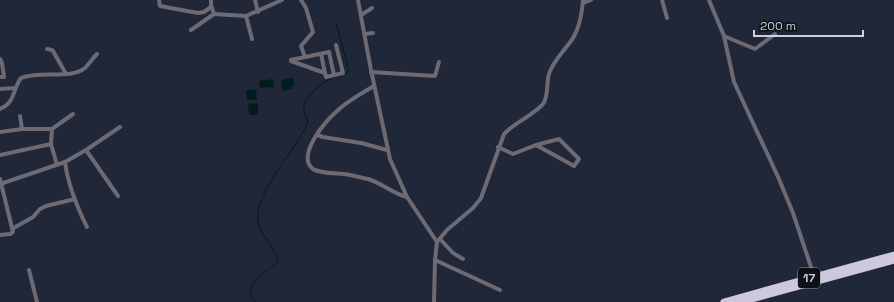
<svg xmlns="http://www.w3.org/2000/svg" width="894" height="302" font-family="'Space Grotesk',sans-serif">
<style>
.water{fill:#001d1e}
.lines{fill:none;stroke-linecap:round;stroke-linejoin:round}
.stream{stroke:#001d1e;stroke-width:1}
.street{stroke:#6d6a73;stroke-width:4}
.highway{stroke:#cec8df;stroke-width:7}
.labels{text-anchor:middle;stroke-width:3;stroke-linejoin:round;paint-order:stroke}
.shield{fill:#0c1017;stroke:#9298a2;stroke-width:1}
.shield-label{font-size:12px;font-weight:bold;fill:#ccd2dd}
</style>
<rect width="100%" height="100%" fill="#1f2738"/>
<!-- water -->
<g class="water">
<path d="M293,78l1,8h-2v3l-10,2 -1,-11z"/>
<path d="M273,79l1,8 -14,1 -1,-7z"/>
<path d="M246,90h10l1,10h-10z"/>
<path d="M258,103v12h-9l-1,-11z"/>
</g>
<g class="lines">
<!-- stream -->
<path class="stream" d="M255,302l-5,-9c2,-19 19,-20 28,-32 -4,-14 -14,-23 -19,-35 -11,-27 39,-78 49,-104 -2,-5 -5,-12 -4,-18 3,-9 20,-23 28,-26 7,-2 11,-2 17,-7l-13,-48"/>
<!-- street -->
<g class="street">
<path d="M159,0l1,6 38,7 6,-1 7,-5"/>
<path d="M211,0v5l3,9"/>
<path d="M255,0l3,12"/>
<path d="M301,0l5,8 7,24 -12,14 4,11"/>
<path d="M358,0l13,70 19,89 17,38 30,45"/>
<path d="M662,0l5,18"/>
<path d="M709,0l15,36 10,46 45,97 14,34 21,63"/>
<path d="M583,3l8,-3"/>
<path d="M361,15l11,-7"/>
<path d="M246,16l6,23"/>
<path d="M191,30l23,-16 32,2 36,-16"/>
<path d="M365,34l8,-1"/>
<path d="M724,36l31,13 20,-15"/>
<path d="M47,49l5,1 1,1 13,23"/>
<path d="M0,59l2,4 2,14h-4"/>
<path d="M291,60l38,-8 5,23"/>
<path d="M291,61l34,12 -4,-19"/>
<path d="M371,72l64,4 4,-14"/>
<path d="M325,73l1,4 17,-4 -7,-28"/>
<path d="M374,86c-13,8 -27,15 -38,26 -11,9 -40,44 -23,57 7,5 28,4 37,6 6,1 12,3 18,4 14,4 25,15 39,18"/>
<path d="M0,89l15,-1"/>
<path d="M0,109c16,-7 12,-19 21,-31 19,-8 49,2 64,-10 4,-4 8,-10 12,-14"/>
<path d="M20,116l2,13"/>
<path d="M52,129l21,-15"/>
<path d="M0,132l22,-3h30l-1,15 6,21"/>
<path d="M317,135l6,2 38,6 26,7"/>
<path d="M498,147l15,7 23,-9 23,-6 20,20 -5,7 -38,-21"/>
<path d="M86,150l32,46"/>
<path d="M0,155l51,-11"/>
<path d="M65,162c3,23 12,45 22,65"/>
<path d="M0,179l13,53 -3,2 -10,1"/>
<path d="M0,184l65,-22 21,-12 34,-23"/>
<path d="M12,229l21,-12 7,-8 6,-3 29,-7"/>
<path d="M440,239l13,14 10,6"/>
<path d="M435,260l65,30"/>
<path d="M29,270l8,32"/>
<path d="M434,302l1,-42 2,-18 10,-12 26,-22 8,-10 23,-64c10,-11 31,-20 39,-30 6,-8 3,-21 6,-30 4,-13 14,-22 22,-33 8,-11 11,-28 12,-41"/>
</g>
<!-- highway -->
<g class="highway">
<path d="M724,302l170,-47"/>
<path d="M741,302l153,-42"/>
</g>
</g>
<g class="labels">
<!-- shield labels -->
<rect class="shield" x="798" y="268" width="22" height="20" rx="3"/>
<g class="shield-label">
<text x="809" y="282">17</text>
</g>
</g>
<!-- scale -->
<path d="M754 30v6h109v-6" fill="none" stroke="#ccd2dd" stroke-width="2"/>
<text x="760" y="30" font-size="12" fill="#ccd2dd" stroke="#0c1017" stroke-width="3" paint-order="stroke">200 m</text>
</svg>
